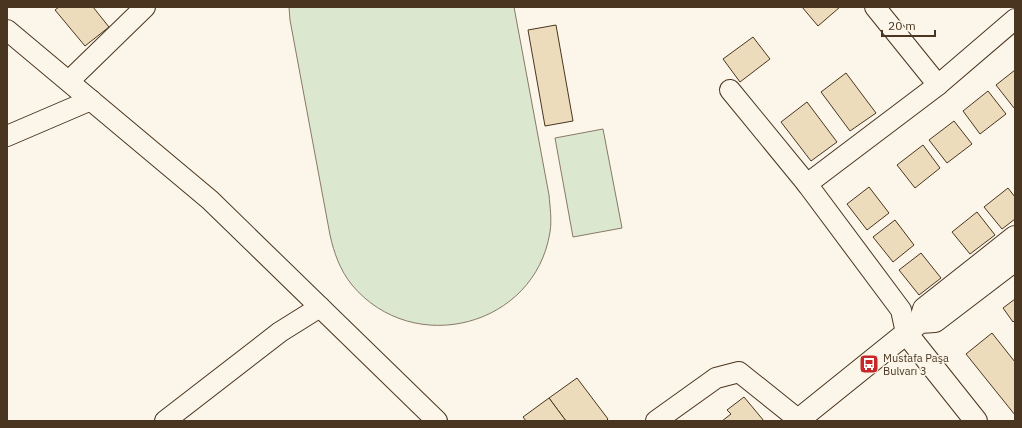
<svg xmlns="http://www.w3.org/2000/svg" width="1022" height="428" font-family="'IBM Plex Sans',sans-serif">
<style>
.green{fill:#dce7d0;stroke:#887966}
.building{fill:#ecdcbc;stroke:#4a3520}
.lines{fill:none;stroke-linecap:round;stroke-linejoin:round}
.minor-casing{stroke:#4a3520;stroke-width:22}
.major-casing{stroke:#4a3520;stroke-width:24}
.minor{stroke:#fbf6e9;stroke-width:20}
.major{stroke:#fbf6e9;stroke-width:22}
.labels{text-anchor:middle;stroke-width:3;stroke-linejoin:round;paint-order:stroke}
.poi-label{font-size:11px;fill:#4a3520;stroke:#fbf6e9;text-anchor:start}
</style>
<rect width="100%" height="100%" fill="#fbf6e9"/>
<!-- green -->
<g class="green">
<path d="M289,7h225l35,188c1,12 3,25 1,37 -15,95 -137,126 -198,53 -12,-15 -18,-32 -22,-50l-40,-215z"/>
<path d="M603,129l19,99 -49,9 -18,-99z"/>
</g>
<!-- building -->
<g class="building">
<path d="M59,7h34l16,20 -24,19 -30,-36z"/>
<path d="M802,7h38l-22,19z"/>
<path d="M556,25l17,96 -28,5 -17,-96z"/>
<path d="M753,37l17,22 -30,23 -17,-23z"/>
<path d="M1015,70v37l-1,1 -18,-23z"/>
<path d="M846,73l30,40 -26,18 -29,-39z"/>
<path d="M988,91l18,23 -26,20 -17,-23z"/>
<path d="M807,102l30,40 -26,19 -30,-39z"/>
<path d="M954,121l18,23 -25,19 -18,-23z"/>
<path d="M923,145l17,23 -25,20 -18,-23z"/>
<path d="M869,187l20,26 -22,17 -20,-26z"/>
<path d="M1008,188l7,9v22l-13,10 -18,-22z"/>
<path d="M977,212l18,23 -25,19 -18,-22z"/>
<path d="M895,220l19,25 -21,17 -20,-25z"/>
<path d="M921,253l20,25 -22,17 -20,-25z"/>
<path d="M1015,299v21l-2,2 -10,-14z"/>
<path d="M992,333l23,29v53l-49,-61z"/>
<path d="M577,378l31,41 -2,2h-40l-17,-23z"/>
<path d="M744,397l20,24h-42l9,-7 -4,-4z"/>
<path d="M549,398l17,23h-40l-3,-4z"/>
</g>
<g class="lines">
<defs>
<g id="minor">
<path d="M875,7l63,78"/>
<path d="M7,30l203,170 227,221"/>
<path d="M69,81l76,-74"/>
<path d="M730,90l77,94 94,126 5,23"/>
<path d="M7,136l84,-36"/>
<path d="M807,184l131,-99 77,-66"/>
<path d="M165,421l115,-89 40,-25"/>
<path d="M656,421l60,-43 23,-6 60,48"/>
</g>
<g id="major">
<path d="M920,322l4,-13 91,-72"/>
<path d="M906,333l70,88"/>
<path d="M797,421l123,-99 15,-1 80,-61"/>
</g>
</defs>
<!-- minor casing -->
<use href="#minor" class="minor-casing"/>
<!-- major casing -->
<use href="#major" class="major-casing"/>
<!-- minor -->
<use href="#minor" class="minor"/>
<!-- major -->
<use href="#major" class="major"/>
</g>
<!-- icons -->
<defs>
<symbol id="bus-square" viewBox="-11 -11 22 22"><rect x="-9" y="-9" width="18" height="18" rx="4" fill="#c62828" stroke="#fbf6e9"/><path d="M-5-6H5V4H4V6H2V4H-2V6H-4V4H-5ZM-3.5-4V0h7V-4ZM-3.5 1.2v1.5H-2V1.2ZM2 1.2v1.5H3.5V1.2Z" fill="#fff"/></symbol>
</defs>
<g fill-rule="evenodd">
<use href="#bus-square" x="858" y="353" width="22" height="22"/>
</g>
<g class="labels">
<!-- poi labels -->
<g class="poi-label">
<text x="883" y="362">Mustafa Paşa<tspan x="883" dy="13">Bulvarı 3</tspan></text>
</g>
</g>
<!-- border -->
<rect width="1022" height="428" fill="none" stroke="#4a3520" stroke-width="16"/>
<!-- scale -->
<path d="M882 30v6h53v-6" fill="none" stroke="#4a3520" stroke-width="2"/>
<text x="888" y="30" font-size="12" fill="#4a3520" stroke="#fbf6e9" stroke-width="3" paint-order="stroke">20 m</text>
</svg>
